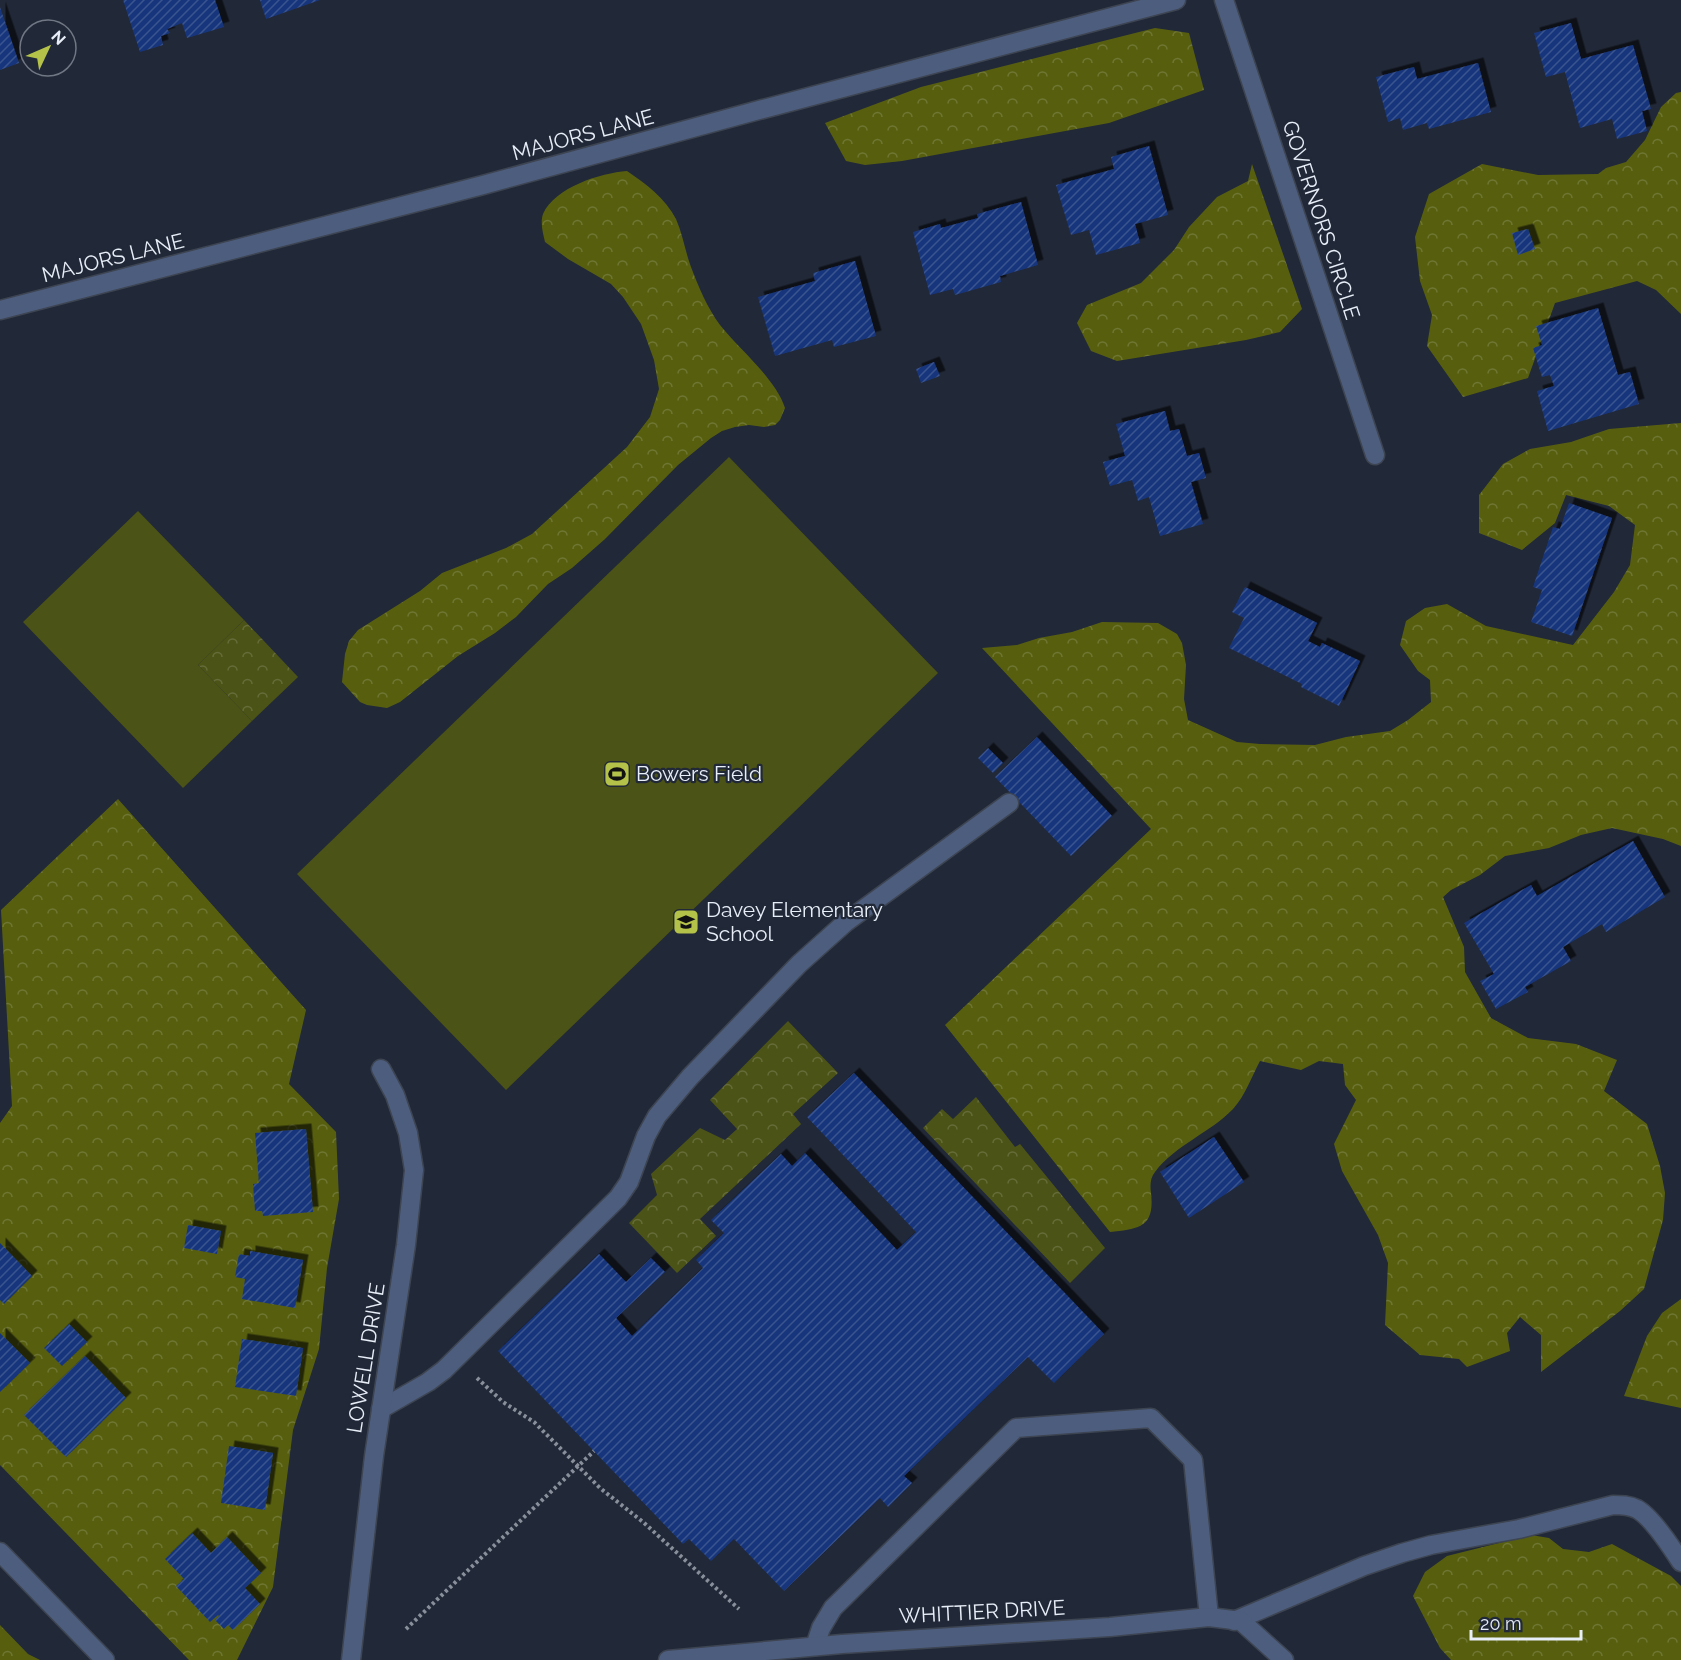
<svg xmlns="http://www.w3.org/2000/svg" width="1681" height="1660" font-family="Raleway,sans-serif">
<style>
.forest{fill:url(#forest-crowns)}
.park{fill:url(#park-crowns)}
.garden{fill:#4c5316}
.building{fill:url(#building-hatch);filter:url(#shadow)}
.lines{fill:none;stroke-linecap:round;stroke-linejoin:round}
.minor-casing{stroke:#3d4452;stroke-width:21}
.path{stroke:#89909c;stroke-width:4;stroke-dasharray:3 3;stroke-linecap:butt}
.minor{stroke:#4d5d7d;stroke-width:18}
.labels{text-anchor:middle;stroke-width:4.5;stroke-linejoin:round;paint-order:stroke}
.street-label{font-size:21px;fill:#e8eef8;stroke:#212837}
.poi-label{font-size:21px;fill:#e8eef8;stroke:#212837;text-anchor:start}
</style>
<defs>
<pattern id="forest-crowns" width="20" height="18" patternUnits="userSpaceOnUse" patternTransform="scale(1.5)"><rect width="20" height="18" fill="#575f0f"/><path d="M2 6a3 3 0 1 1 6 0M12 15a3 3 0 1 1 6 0" fill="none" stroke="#6f7633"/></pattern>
<pattern id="park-crowns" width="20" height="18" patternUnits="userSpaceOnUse" patternTransform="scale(1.5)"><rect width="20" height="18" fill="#4c5316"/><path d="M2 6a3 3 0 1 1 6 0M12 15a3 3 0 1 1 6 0" fill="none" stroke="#666c39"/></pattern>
<pattern id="building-hatch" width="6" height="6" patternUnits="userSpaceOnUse" patternTransform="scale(1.5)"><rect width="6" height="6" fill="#19367b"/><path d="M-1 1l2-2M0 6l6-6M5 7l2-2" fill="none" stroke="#3a538e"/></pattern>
<filter id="shadow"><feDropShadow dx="5.5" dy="-5.5" stdDeviation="0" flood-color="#0009"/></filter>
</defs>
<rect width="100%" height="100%" fill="#212837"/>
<!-- forest -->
<g class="forest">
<path d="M1155,28l34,5 15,57 -95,33 -207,38 -37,4 -19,-4 -21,-38 96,-36z"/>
<path d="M1681,92v222l-25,-24 -19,-9 -82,22 -27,75 -65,19 -36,-51 5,-31 -12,-34 -5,-44 14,-43 53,-30 56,11 60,-1 8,-6 20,-6 19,-22 16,-33 15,-14z"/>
<path d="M1252,164l50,145 -22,23 -34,8 -129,21 -26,-10 -14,-28 10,-18 54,-22 33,-33 15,-23 28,-30 31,-16z"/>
<path d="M627,171c19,13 38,27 49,48 7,16 9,32 15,48 7,19 17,42 29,58 19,24 56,54 65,83l-5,12 -5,5 -11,2 -15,-2 -14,2 -13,4 -11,7 -33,27 -73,74 -33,29 -24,16 -32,33 -21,16 -37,23 -58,46 -13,6 -20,-3 -7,-3 -18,-20 3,-28 4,-13 9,-11 62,-39 22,-18 64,-25 26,-14 95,-87 23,-30 9,-28 -5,-29 -13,-36 -18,-27 -12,-13 -43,-25 -23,-17c-2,-9 -5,-19 -2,-28 12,-27 58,-41 84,-43z"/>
<path d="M1681,423v423l-18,-7 -51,-11 -31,7 -32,13 -44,8 -25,19 -29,15 -8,7 21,50 1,25 26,46 37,20 48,6 41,16 -13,31 43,33 13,42 5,27 -2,27 -19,69 -24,22 -79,61v-37l-21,-18 -13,16 3,18 -43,16 -8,-8 -39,-4 -35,-30 3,-62 -10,-28 -36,-64 -8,-27 22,-44 -11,-15 -2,-21 -24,-3 -18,9 -41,-9c-8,15 -15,35 -27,48 -23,24 -58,36 -78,63 -5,6 -5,14 -4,21 4,34 -12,36 -41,39l-165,-207 206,-196 -169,-181 35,-3 22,-7 33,-6 30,-10 56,1 19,11 5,9 4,22 -2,34 4,21 49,22 23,2 55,1 31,-8 44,-6 18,-11 23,-18 -1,-22 -12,-9 -18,-26 6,-24 19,-13 22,-4 39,22 87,19 41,-53 16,-27 5,-40 -26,-19 -43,-11 -11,28 -33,27 -43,-17v-38l24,-31 27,-15 41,-7 38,-13z"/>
<path d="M118,799l188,211 -17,74 47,48 3,67 -12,69 -8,81 -26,81 -20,157 -36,73h-48l-189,-195v-342l12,-17 -11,-196z"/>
<path d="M1681,1299v109l-57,-12 23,-60 15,-23z"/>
<path d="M1531,1535l18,3 14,11 26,3 23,-8 59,32 10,10v74h-230l-11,-12 -27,-52 12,-24 22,-16z"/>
<path d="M0,1625l28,29 12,6h-40z"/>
</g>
<!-- park -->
<g class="park">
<path d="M244,620l54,57 -46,44 -54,-56z"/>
<path d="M788,1021l50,52 -45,41 8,10 -101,95 16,17 -39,37 -48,-50 28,-28 -6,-21 49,-46 25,12 12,-11 -27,-29z"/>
<path d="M976,1097l39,50 5,-3 85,104 -35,35 -147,-155 19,-19 11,10z"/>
</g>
<!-- garden -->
<g class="garden">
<path d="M729,457l209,216 -432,417 -209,-216z"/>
<path d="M138,511l106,109 -46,45 54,56 -69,67 -160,-166z"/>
</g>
<!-- building -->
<g class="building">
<path d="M123,0h92l9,27 -37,11 -5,-15 -15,6 3,4 -9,3 2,9 -23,7z"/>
<path d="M260,0h60l-54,19z"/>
<path d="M0,7l19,56 -19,7z"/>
<path d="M1571,23l10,36 52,-14 18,64 -9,2 5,20 -30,8 -5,-20 -32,9 -15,-56 -19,5 -12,-44z"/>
<path d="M1478,63l13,49 -62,17 -2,-6 -24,7 -3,-12 -12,4 -12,-45 38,-10 3,12z"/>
<path d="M1149,146l19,69 -33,9 5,19 -44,12 -7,-25 -18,5 -15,-50 58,-16 -3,-12z"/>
<path d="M1021,202l17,63 -38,11 1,6 -46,13 -2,-6 -23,6 -17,-63 27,-8 1,4 37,-10 -1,-4z"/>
<path d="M1528,229l7,20 -17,6 -6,-22z"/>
<path d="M855,261l21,75 -42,11 -2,-7 -57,16 -17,-59 57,-16 -2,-8z"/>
<path d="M1598,308l20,67 12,-3 9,32 -91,27 -11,-40 17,-5 -4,-11 -8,2 -9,-29 9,-3 -6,-19z"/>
<path d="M934,362l6,14 -19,7 -5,-14z"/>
<path d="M1165,411l5,20 9,-2 8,27 12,-3 7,25 -15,4 12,42 -43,12 -11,-39 -11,4 -6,-21 -22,6 -7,-24 22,-6 -9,-32z"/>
<path d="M1569,503l43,15 -40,118 -41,-14 11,-32 -9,-3 20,-60 7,2z"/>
<path d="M1245,587l72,36 -9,18 12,6 2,-4 38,18 -21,45 -38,-19 1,-3 -73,-36 15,-30 -12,-6z"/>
<path d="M1037,737l75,79 -41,40 -76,-79z"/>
<path d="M988,748l15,15 -10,10 -15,-15z"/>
<path d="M1633,841l32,56 -59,35 -4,-8 -39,23 8,14 -46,26 3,5 -32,17 -16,-28 14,-7 -30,-51 67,-38 6,11z"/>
<path d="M854,1073l250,261 -50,49 -26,-26 -124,119 8,7 -24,24 -8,-9 -96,93 -50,-52 -23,22 -22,-22 -6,5 -185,-193 101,-97 27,28 25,-24 14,14 -49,46 16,18 71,-68 -7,-8 28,-27 -13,-13 70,-66 11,12 13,-13 92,97 19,-18 -109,-115z"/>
<path d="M306,1129l7,83 -50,4 -1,-5h-7l-2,-27 6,-1 -4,-50z"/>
<path d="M1214,1137l30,45 -55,36 -29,-46z"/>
<path d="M188,1225l33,6 -4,23 -33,-6z"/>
<path d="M0,1243l32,33 -28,28 -4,-4z"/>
<path d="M250,1251l53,9 -8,48 -53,-9 3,-20 -10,-2 4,-23 11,2z"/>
<path d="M69,1324l18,18 -25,24 -18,-18z"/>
<path d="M0,1333l30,30 -30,29z"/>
<path d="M242,1339l61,9 -7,48 -61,-9z"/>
<path d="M85,1356l41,42 -60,59 -42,-42z"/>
<path d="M229,1446l44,7 -8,57 -44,-7z"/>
<path d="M192,1533l19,20 16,-16 34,36 -16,15 15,16 -27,26 -5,-5 -4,4 -9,-9 4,-4 -1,-1 -8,7 -34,-36 8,-7 -19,-20z"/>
</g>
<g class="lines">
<defs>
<g id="minor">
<path d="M1224,0l151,455"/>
<path d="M0,310l483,-125 280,-76 413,-109"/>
<path d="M381,1409l47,-27 16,-12 174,-172 11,-16 17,-46 11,-20 33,-39 109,-113 47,-42 163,-119"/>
<path d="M0,1552l105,108"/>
<path d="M1234,1621l130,-55 38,-13 29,-8 88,-16 94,-24c8,0 16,0 24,4 15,8 35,39 44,53"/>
<path d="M815,1646l6,-18 12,-20 183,-180 135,-10 42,42 16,157"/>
<path d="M351,1660l23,-204 32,-211 8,-75 -6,-37 -13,-38 -14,-26"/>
<path d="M668,1660l174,-16 268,-17 99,-10 32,4 43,39"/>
</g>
</defs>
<!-- minor casing -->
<use href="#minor" class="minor-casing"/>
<!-- path -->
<g class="path">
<path d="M477,1378l26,24 31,20 66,66 43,34 96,87"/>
<path d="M406,1629l188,-178"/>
</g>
<!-- minor -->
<use href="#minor" class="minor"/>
</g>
<!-- icons -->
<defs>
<symbol id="stadium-square" viewBox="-11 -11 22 22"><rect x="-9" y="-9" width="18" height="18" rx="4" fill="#b4c24a" stroke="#212837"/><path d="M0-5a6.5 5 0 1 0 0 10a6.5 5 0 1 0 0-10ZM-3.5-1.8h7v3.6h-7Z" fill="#111"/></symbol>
<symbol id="school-square" viewBox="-11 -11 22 22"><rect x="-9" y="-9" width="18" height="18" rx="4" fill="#b4c24a" stroke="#212837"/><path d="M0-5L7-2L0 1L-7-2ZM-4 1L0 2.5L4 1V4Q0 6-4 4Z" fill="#111"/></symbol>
</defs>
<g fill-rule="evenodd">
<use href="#stadium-square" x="602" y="759" width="30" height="30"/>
<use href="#school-square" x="671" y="907" width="30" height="30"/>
</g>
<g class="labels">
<!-- street labels -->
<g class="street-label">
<text transform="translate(583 135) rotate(-15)" y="7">MAJORS LANE</text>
<text transform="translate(1321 220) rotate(72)" y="7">GOVERNORS CIRCLE</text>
<text transform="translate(113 258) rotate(-14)" y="7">MAJORS LANE</text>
<text transform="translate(366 1358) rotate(-81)" y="7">LOWELL DRIVE</text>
<text transform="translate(982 1612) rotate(-3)" y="7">WHITTIER DRIVE</text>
</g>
<!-- poi labels -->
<g class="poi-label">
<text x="636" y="781">Bowers Field</text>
<text x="706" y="917">Davey Elementary<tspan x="706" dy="24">School</tspan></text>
</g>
</g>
<!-- north arrow -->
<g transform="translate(48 48) rotate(46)"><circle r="28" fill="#212837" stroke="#717784" stroke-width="1.5"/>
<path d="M0-4.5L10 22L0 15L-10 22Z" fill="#b4c24a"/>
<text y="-9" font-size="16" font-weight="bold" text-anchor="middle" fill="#e8eef8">N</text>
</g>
<!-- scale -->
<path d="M1471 1630v9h110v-9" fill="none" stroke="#e8eef8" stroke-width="3"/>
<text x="1480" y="1630" font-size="18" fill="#e8eef8" stroke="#212837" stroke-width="4.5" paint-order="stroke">20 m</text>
</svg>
